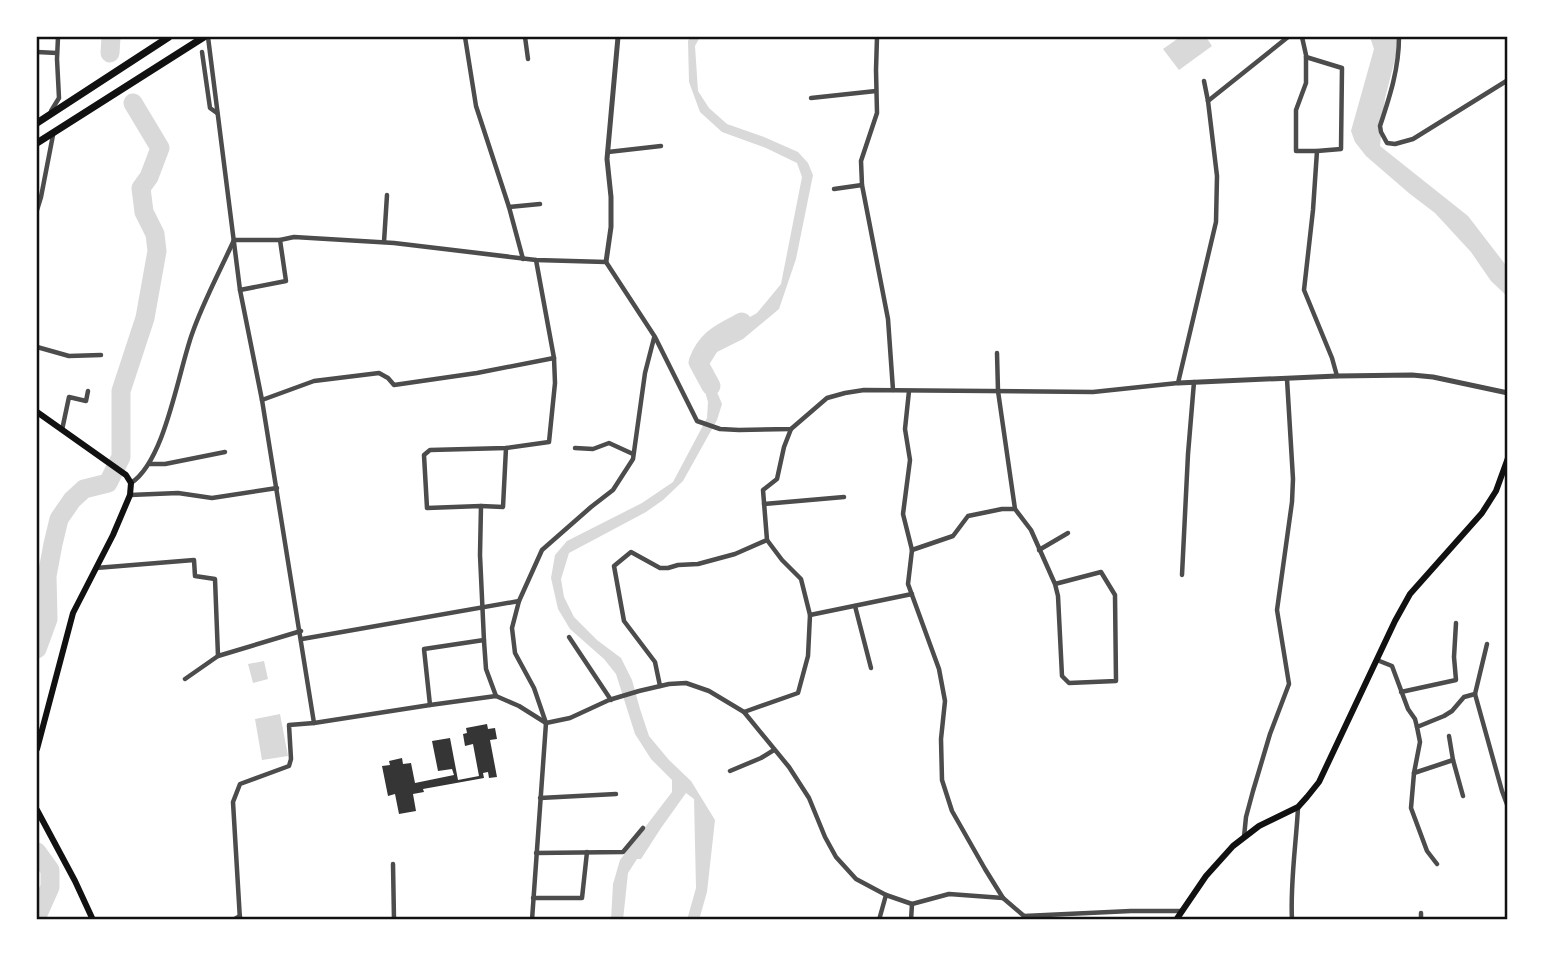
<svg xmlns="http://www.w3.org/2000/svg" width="1545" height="957" font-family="'Varela Round',sans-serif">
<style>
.water{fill:#d9d9d9}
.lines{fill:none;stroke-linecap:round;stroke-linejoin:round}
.river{stroke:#d9d9d9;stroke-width:19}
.building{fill:#353535}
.minor{stroke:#4c4c4c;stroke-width:4.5}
.tertiary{stroke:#4c4c4c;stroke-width:5}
.secondary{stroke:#111;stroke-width:6}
.trunk{stroke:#111;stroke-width:7}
.neatline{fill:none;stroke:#111;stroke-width:2.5}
</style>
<rect width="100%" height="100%" fill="#fff"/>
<!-- water -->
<g class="water">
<path d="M690,37h10l-5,9 3,45 11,17 18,16 37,13 34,15 10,11 5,12 -17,84 -17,50 -36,30 -26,13 -10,16 15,36 -5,16 -34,61 -20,19 -17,12 -77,41 -8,26 3,18 10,20 23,23 24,18 11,22 8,29 9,27 20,24 22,21 24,39 -8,72 -8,28h-12l9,-32 -2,-89 -8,-6 -25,35 -20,31h-4l-9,14 -5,47h-12l2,-36 7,-24 52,-68v-12l-21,-21 -16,-25 -19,-60 -12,-15 -34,-30 -12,-20 -7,-31 4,-23 12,-14 75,-38 31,-21 34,-64 1,-16 -10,-35 3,-13 19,-20 37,-21 24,-29 21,-107 -5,-14 -31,-15 -44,-16 -22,-20 -11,-30 -1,-41z"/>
<path d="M1180,37h26l6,9 -33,24 -16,-21z"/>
<path d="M1370,37h26l3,7 -14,54 -5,48 88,70 40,52v29l-17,-16 -20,-29 -36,-39 -25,-19 -44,-38 -11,-14 -4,-11 23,-82z"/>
<path d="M264,661l4,18 -15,4 -5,-19z"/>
<path d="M280,714l8,42 -26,4 -7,-41z"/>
</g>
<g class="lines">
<!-- river -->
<g class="river">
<path d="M110,53l1,-16"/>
<path d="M711,386l-13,-24c9,-24 23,-29 44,-40"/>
<path d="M37,649l11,-30 -1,-43 6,-32 6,-25 13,-19 12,-11 24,-6 13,-26v-66l24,-73 12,-67 -2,-17 -11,-22 -3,-24 8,-11 11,-29 -27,-45"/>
<path d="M37,852l13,18v17l-13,29"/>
</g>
</g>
<!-- building -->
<path class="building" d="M487,724l1,5 7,-1 2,11 -7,1 7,37 -8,1 -1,-6 -5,1 1,5 -61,11 1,3 -11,2 3,17 -17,3 -4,-20 -7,2 -6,-30 8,-1 -1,-4 13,-3 1,6 8,-1 4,20 39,-8 -2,-6 -14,2 -6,-30 18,-3 8,42 21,-4 -6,-32 -8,2 -2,-12 4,-1 -1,-5z"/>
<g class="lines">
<!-- minor -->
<g class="minor">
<path d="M208,37l32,253 22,110 52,323"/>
<path d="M465,37l11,69 33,101 14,52"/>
<path d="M525,37l3,22"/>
<path d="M877,37l-1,33 1,43 -16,48 1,24 26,134 5,71"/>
<path d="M1302,37l4,18v28l-10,27v41h21l-4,59 -9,80 28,68 5,18"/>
<path d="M1399,37c0,31 -9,59 -19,89l1,6 6,11 8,1 18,-5 95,-59"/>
<path d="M37,52l20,1"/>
<path d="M202,52l8,56 7,5"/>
<path d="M1306,57l36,11 -1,81 -24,2"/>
<path d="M811,98l65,-7"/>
<path d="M1208,101l80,-64"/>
<path d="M51,111l8,-13 -2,-39 1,-22"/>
<path d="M608,152l53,-6"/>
<path d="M834,189l28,-4"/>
<path d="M509,207l31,-3"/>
<path d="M37,210l4,-13 12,-62"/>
<path d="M384,242l3,-47"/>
<path d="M240,290l46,-9 -6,-41"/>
<path d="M37,347l32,9 32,-1"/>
<path d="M997,353l1,38 17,118"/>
<path d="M909,391l-4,38 5,31 -7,54 9,36 -4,34 31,85 6,32 -4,38 1,41 10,31 33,58 18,29 21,18 2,4"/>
<path d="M262,400l52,-19 65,-8 9,5 6,7 83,-12 77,-15"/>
<path d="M62,430l7,-33 17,4 2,-10"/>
<path d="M575,448l18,1 16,-6 24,11"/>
<path d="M150,464h15l60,-12"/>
<path d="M131,483c34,-22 47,-110 61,-149 11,-32 28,-63 42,-94h46l14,-3 100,6 142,17 70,2 49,75 42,84 23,8 19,1 52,-1 36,-31 18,-5 19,-3 229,2 85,-9 38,-161 1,-46 -9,-75 -4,-20"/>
<path d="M130,495l48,-2 34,5 65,-10"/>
<path d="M764,504l80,-7"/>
<path d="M481,506l22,1 3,-59"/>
<path d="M912,550l41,-14 15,-20 34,-7h13l16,21 24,54 3,12 4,80 7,7 47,-2 -1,-86 -14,-23 -46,12"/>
<path d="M1039,550l29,-17"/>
<path d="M96,568l98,-8 1,16 20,3 3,77"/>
<path d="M1182,575l6,-121 6,-72"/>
<path d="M855,606l16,62"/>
<path d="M810,615l102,-21"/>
<path d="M569,637l42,63"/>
<path d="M302,639l217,-38"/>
<path d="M1377,660l15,6 16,43 7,10 2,8"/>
<path d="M185,679l33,-23 83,-25"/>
<path d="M660,686l-5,-24 -31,-41 -10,-55 17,-14 29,16h8l10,-3 20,-1 37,-10 32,-14"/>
<path d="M1401,692l55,-12 -2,-23 2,-34"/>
<path d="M1475,694l27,97 6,16"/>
<path d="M496,696l-10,-27 -2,-28 -4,-86 1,-49 -54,2 -3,-53 6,-5 76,-2 43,-6 6,-59 -1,-25 -18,-98"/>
<path d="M430,705l-6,-56 60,-9"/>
<path d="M744,712l54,-19 10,-37 2,-41 -9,-36 -19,-19 -15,-20 -4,-50 14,-11 7,-32 7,-18"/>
<path d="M1449,736l4,24 10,36"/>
<path d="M730,771l31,-13 13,-8"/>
<path d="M1414,773l39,-13"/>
<path d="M540,798l76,-4"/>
<path d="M1244,837l2,-20 7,-26 17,-57 19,-50 -12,-74 15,-108 1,-23 -6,-100"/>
<path d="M536,853l87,-1 20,-24"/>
<path d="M393,864l1,56"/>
<path d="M1437,864l-10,-13 -16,-43 3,-35 6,-31 -3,-15 27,-11 8,-5 12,-14 11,-3 12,-50"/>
<path d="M533,898h49l5,-46"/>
<path d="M1024,916l107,-5h51"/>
<path d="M233,920l7,-4"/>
<path d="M240,920l-7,-118 7,-18 49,-18 2,-7 -2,-34 25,-2 116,-18 66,-9 23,10 27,17 24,-5 39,-18 30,-9 30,-7 17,-1 23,8 35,21 45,55 20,31 16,39 11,20 20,22 30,16 26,9 37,-10 54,4"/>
<path d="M532,920l14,-197 -12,-35 -19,-35 -3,-25 7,-27 23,-51 49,-43 22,-17 20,-31 12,-86 9,-35"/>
<path d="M879,920l7,-25"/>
<path d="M911,920l1,-16"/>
<path d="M1292,920c-2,-37 4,-75 6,-112"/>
<path d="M1421,920v-7"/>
</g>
<!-- tertiary -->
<g class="tertiary">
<path d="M606,262l5,-35v-30l-4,-38 11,-122"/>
<path d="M1178,383l159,-7 75,-1 21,2 75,16"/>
</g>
<!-- secondary -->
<g class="secondary">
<path d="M37,412l89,63 5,8 -1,12 -17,40 -40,78 -36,136"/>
<path d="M37,810l38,71 18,39"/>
<path d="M1176,920l30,-44 27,-30 26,-20 39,-19 9,-10 12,-15 76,-161 15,-27 72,-81 14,-22 12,-33"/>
</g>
<!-- trunk -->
<g class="trunk">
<path d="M37,123l132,-86"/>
<path d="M37,143l167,-106"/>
</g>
</g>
<!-- border -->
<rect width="1545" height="957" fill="none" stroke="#ffffff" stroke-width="77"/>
<rect x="38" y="38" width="1468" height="880" class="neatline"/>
</svg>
